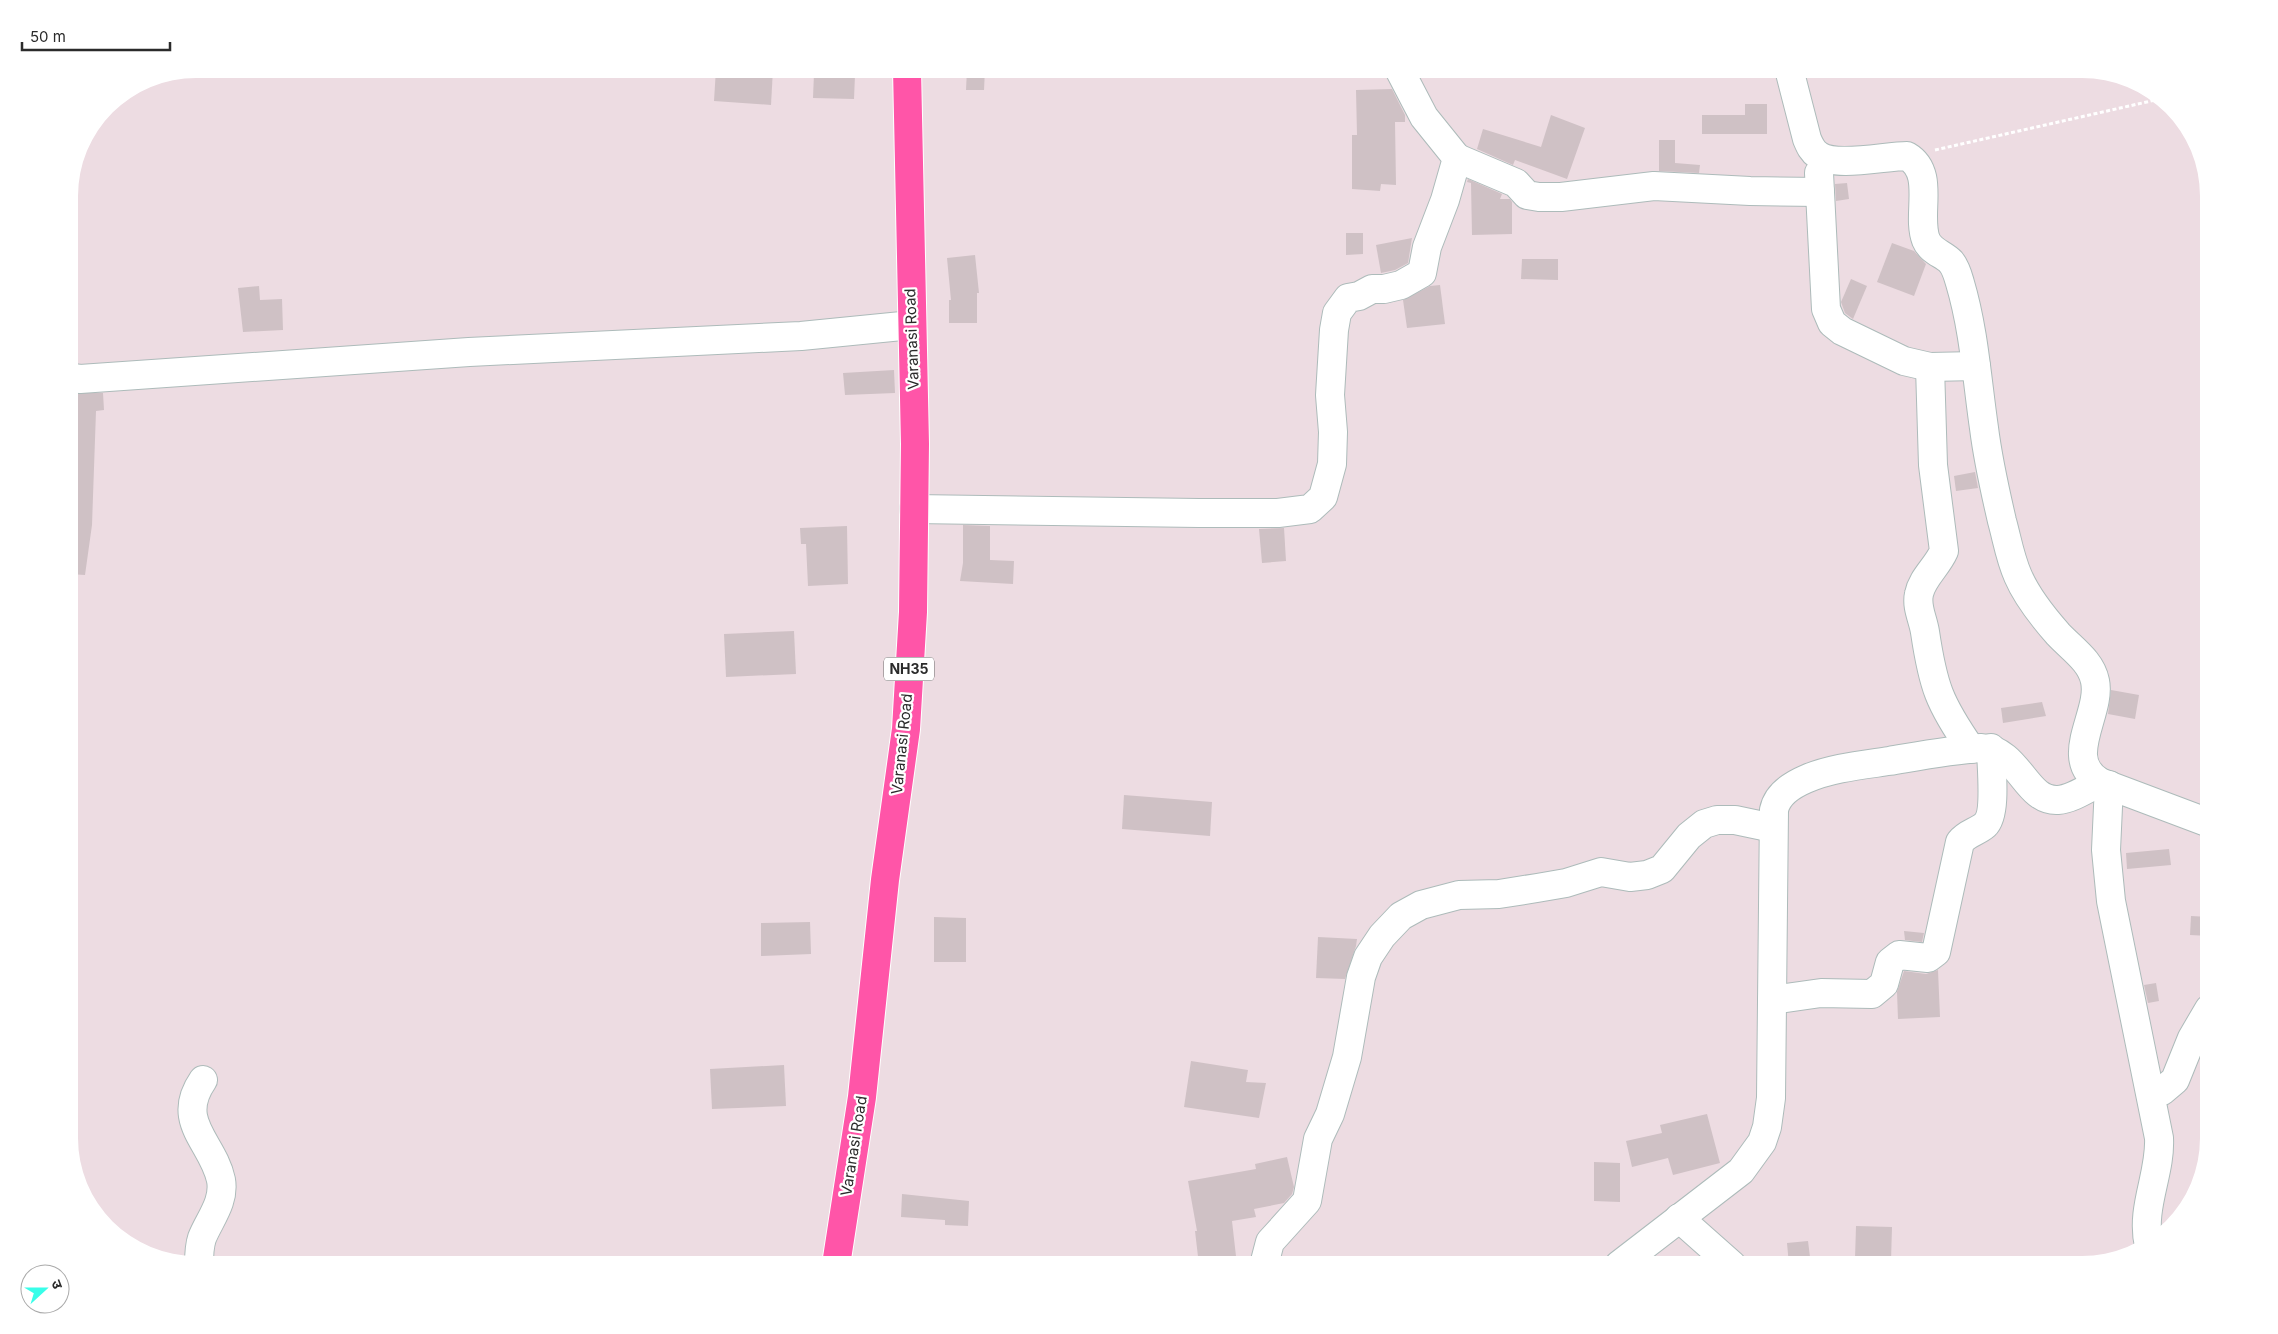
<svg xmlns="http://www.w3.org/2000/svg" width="2278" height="1334" font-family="Inter,'Noto Sans Devanagari',sans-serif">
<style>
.building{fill:#cfc1c5}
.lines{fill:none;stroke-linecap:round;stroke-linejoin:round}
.minor-casing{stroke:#adbbba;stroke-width:30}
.highway-casing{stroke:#fff;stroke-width:30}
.path{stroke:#fff;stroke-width:3;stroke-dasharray:4 2.5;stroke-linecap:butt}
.minor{stroke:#fff;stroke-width:28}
.highway{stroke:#ff55a8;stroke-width:28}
.labels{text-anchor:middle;stroke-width:4.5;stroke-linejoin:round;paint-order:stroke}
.shield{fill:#fff;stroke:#6b6b6b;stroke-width:1}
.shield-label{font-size:14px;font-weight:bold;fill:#2b2b2b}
.street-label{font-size:15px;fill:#2b2b2b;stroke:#fff}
</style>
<rect width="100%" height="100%" fill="#eddce2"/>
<!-- building -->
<g class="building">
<path d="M716,69h57l-2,36 -57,-4z"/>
<path d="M967,69h18l-1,21h-18z"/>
<path d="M814,73l41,2 -1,24 -41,-1z"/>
<path d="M1392,89l13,26v7h-10l1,63 -15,-1 -1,7 -28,-2v-54h5l-1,-45z"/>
<path d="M1745,104h22v30h-65v-19h43z"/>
<path d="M1551,115l34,13 -18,51 -52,-19 -2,5 -36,-16 6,-20 58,18z"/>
<path d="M1659,140h16v23l25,2 -1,8 -40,-2z"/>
<path d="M1468,179l34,15 -2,5h10l2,3v32l-40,1 -1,-52 -4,-1z"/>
<path d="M1847,183l2,16 -13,2 -1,-17z"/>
<path d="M1346,233h17v21l-17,1z"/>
<path d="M1412,238l-4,25 -13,7 -14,3 -5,-28z"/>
<path d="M1892,243l22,8 12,13 -12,32 -37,-14z"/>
<path d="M975,255l4,38h-2v30h-28v-23h2l-4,-42z"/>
<path d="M1522,259h36v21l-37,-1z"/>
<path d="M1851,279l16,7 -14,33 -8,-6 -4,-11z"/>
<path d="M1440,285l5,39 -38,4 -4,-28 27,-14z"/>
<path d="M259,286l1,14 22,-1 1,31 -40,2 -5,-44z"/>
<path d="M894,370l1,23 -50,2 -2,-22z"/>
<path d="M69,393h34l1,17 -8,1 -4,114 -7,50 -16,-1z"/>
<path d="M1975,472l3,16 -22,3 -2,-15z"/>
<path d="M963,525l27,1v34l24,1 -1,23 -53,-3 3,-18z"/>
<path d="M847,526l1,58 -40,2 -2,-42h-5l-1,-16z"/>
<path d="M1284,528l2,33 -24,2 -3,-34z"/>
<path d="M794,631l2,43 -70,3 -2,-43z"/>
<path d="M2111,690l28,5 -4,24 -27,-5z"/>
<path d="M2042,702l4,14 -43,7 -2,-15z"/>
<path d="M1124,795l88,7 -2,34 -88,-7z"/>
<path d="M2169,849l2,16 -44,4 -1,-16z"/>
<path d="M2191,916l18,1v19l-19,-1z"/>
<path d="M934,917l32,1v44h-32z"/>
<path d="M810,922l1,32 -50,2v-33z"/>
<path d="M1904,931l20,2 -2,9 -17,-2z"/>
<path d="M1318,937l39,2 -1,7 -11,33 -29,-1z"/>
<path d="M1938,970l2,47 -42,2 -1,-27 7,-21 22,3z"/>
<path d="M2156,983l3,18 -11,2 -4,-18z"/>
<path d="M1191,1061l57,9 -2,12 20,1 -7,35 -75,-11z"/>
<path d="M784,1065l2,41 -74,3 -2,-40z"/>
<path d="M1707,1114l13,49 -47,12 -5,-17 -36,9 -6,-26 36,-8 -2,-8z"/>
<path d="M1287,1157l7,30 -2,7 -8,9 -30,6 2,8 -24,4 5,44h-38l-4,-34h2l-9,-50 68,-12 -1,-5z"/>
<path d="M1594,1162l26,1v39l-26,-1z"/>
<path d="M902,1194l67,7 -1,25 -23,-1v-5l-44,-3z"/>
<path d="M1856,1226l36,1 -1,34 -36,-2z"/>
<path d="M1808,1241l3,24h-22l-2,-22z"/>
</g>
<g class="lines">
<defs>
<g id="minor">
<path d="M1789,69l18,70c3,7 5,12 11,16 17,13 67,1 89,1 29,17 9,58 19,84 5,12 18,14 25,22 5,6 7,14 9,21 14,47 17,97 24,145 4,32 11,63 18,93 5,18 8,37 16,55 9,21 25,41 40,58 14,15 33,27 37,47 7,32 -34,78 5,101l109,41"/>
<path d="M1457,158l59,25 11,12 12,2h22l93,-11 96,5 70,1"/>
<path d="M1819,173l7,136 6,14 10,8 62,30 26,6 46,-1"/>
<path d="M1930,367l3,98 11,86c-7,16 -22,27 -25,43 -3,13 4,25 6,38 8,54 14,71 46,117"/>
<path d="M69,377l11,2 389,-27 332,-16 111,-11"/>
<path d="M914,509l285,4h79l32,-4 13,-12 9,-33 1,-32 -3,-37 4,-65 3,-17 11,-15 11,-2 13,-7h12l17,-4 21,-12 5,-26 18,-47 12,-42 -33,-41 -25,-48"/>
<path d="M2109,785l-3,65 5,51 48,237c2,36 -19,70 -10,108"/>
<path d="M1772,1000l49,-7 51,1 12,-10 6,-22 9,-7 29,3 8,-6 24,-110c7,-9 17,-10 25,-17 12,-11 6,-60 6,-77"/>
<path d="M2151,1093l11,-2 13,-11 17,-42 17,-29"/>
<path d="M1679,1218l53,47"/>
<path d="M199,1265c0,-9 0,-18 3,-27 7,-18 23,-36 19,-58 -8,-38 -47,-58 -18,-100"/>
<path d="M1264,1265l6,-23 37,-41 11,-62 12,-25 17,-57 14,-80 7,-20 14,-21 19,-20 20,-11 38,-10 40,-1 38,-6 29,-5 35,-11 29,5 17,-2 15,-6 27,-33 15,-12 13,-4h18l38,8"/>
<path d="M1619,1265l122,-94 21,-29 5,-15 4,-29 3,-288c3,-15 18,-25 32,-31 25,-11 56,-14 83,-18 30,-5 61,-11 92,-13 39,2 44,54 77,52 14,-1 30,-12 42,-18"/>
</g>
<path id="highway" d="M836,1265l26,-168 23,-217 21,-151 7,-117 2,-168 -8,-375"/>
</defs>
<!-- minor casing -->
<use href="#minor" class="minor-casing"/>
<!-- highway casing -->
<use href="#highway" class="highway-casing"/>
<!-- path -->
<path class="path" d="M1935,150l225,-51"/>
<!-- minor -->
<use href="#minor" class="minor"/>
<!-- highway -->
<use href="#highway" class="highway"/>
</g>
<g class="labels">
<!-- shield labels -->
<rect class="shield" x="884" y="657.5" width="50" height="23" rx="4"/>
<g class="shield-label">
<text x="909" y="674">NH35</text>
</g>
<!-- street labels -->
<g class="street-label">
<text transform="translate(912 339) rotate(-92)" y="5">Varanasi Road</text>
<text transform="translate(902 744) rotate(-84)" y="5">Varanasi Road</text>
<text transform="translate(854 1146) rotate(-81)" y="5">Varanasi Road</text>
</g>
</g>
<!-- crop -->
<path d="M0 0H2278V1334H0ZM196 78H2082A118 118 0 0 1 2200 196V1138A118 118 0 0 1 2082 1256H196A118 118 0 0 1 78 1138V196A118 118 0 0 1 196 78Z" fill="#fff" fill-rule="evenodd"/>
<!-- north arrow -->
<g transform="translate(45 1289) rotate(69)"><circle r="24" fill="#ffffff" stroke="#aaaaaa"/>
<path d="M0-4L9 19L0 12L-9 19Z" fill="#38fee9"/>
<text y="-8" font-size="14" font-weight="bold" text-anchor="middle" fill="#2b2b2b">उ</text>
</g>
<!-- scale -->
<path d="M22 42v8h148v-8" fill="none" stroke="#2b2b2b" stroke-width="2.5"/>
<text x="30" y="42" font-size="15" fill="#2b2b2b" stroke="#ffffff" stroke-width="4" paint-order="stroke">50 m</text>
</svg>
